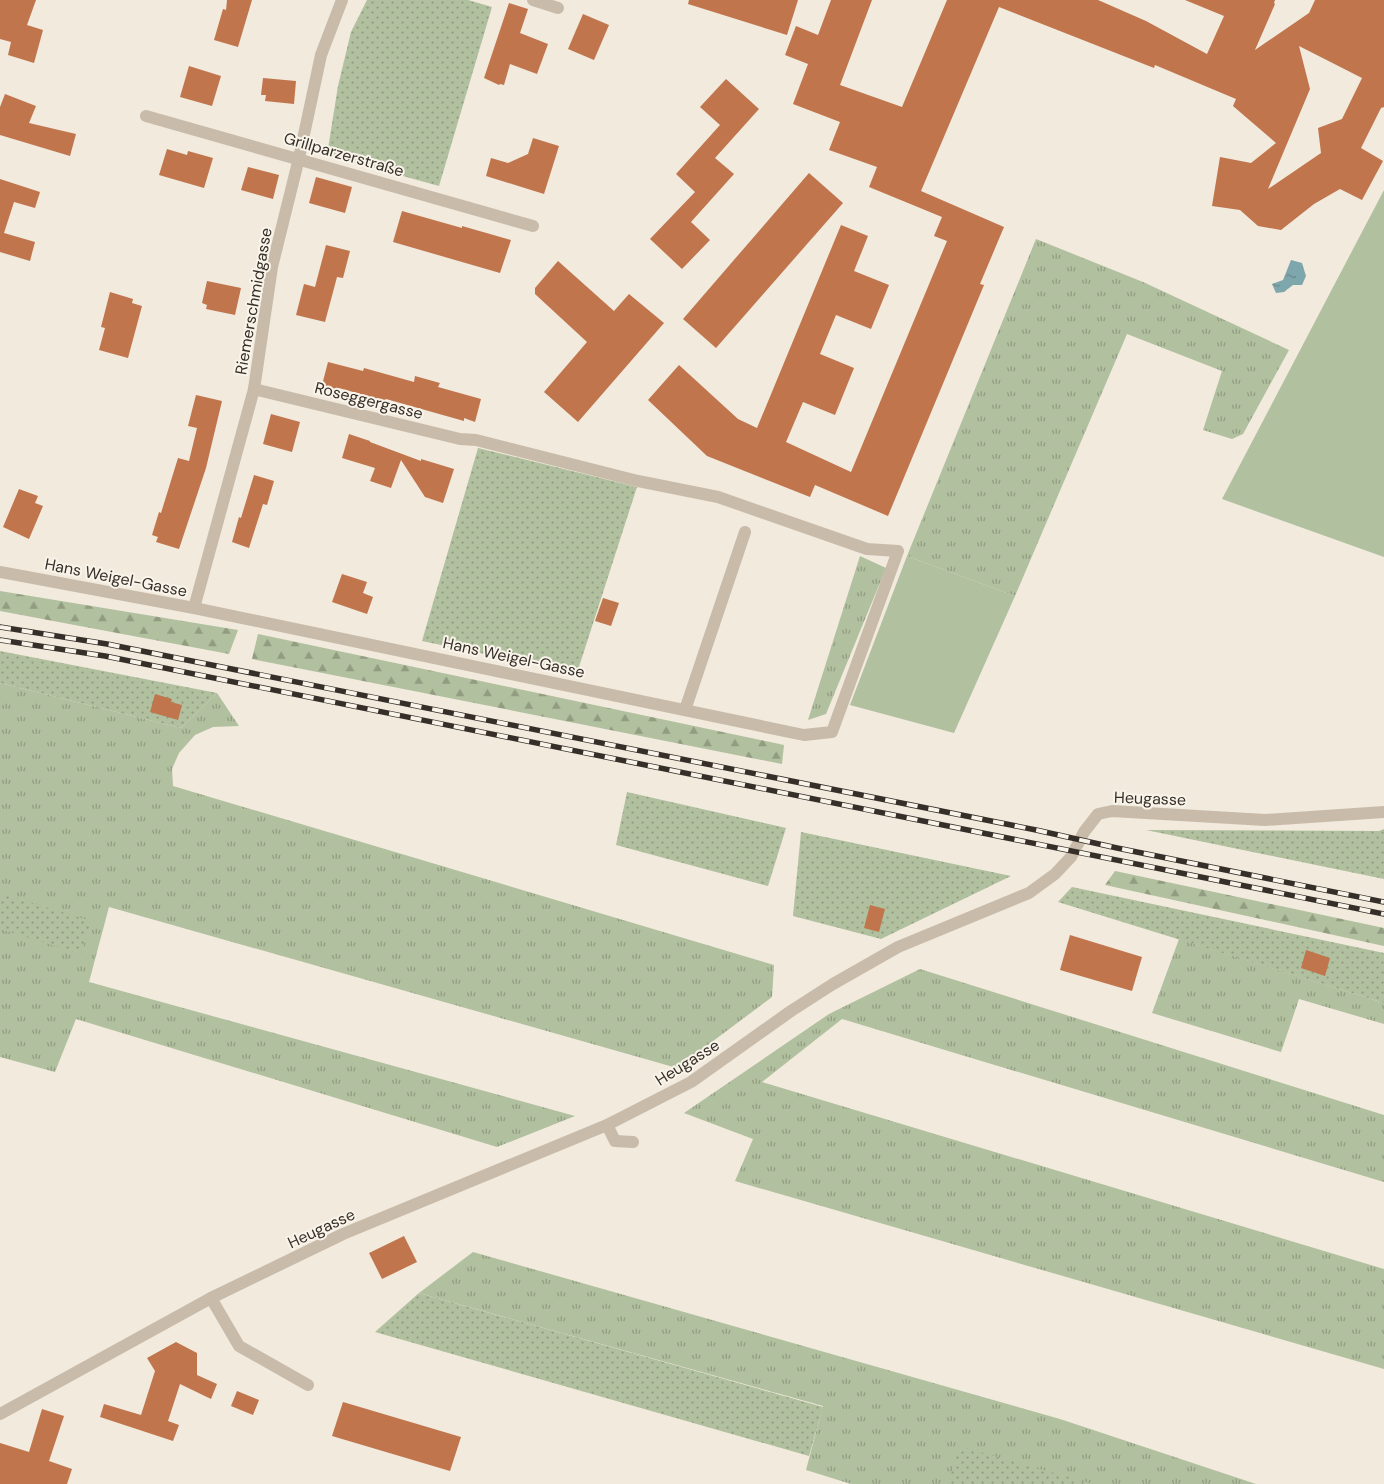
<svg xmlns="http://www.w3.org/2000/svg" width="1384" height="1484" font-family="'DM Sans',sans-serif">
<style>
.grass{fill:url(#grass-tufts)}
.forest{fill:url(#forest-firs)}
.park{fill:url(#park-dots)}
.pitch{fill:#b1c09e}
.water{fill:url(#water-ripples)}
.building{fill:#c0754d;fill-rule:evenodd}
.lines{fill:none;stroke-linecap:round;stroke-linejoin:round}
.minor{stroke:#c9bbaa;stroke-width:12}
.rail-casing{stroke:#362f29;stroke-width:5.5}
.rail{stroke:#f9f4ea;stroke-width:4;stroke-dasharray:11;stroke-linecap:butt}
.labels{text-anchor:middle;stroke-width:4;stroke-linejoin:round;paint-order:stroke}
.street-label{font-size:16px;fill:#362f29;stroke:#f9f4ea}
</style>
<defs>
<pattern id="grass-tufts" width="24" height="20" patternUnits="userSpaceOnUse" patternTransform="scale(1.25)"><rect width="24" height="20" fill="#b1c09e"/><path d="M3 7l-1-3M5 7V3M7 7l1-3M15 17l-1-3M17 17v-4M19 17l1-3" fill="none" stroke="#919c81"/></pattern>
<pattern id="forest-firs" width="22" height="20" patternUnits="userSpaceOnUse" patternTransform="scale(1.25)"><rect width="22" height="20" fill="#b1c09e"/><path d="M5 1l3.5 6h-7zM16 11l3.5 6h-7z" fill="#919c81"/></pattern>
<pattern id="park-dots" width="8" height="8" patternUnits="userSpaceOnUse" patternTransform="scale(1.25)"><rect width="8" height="8" fill="#b1c09e"/><path d="M2 2h.1M6 6h.1" fill="none" stroke="#919c81" stroke-width="1.8" stroke-linecap="round"/></pattern>
<pattern id="water-ripples" width="26" height="14" patternUnits="userSpaceOnUse" patternTransform="scale(1.25)"><rect width="26" height="14" fill="#7ea6ad"/><path d="M2 4q2-2 4 0t4 0M15 11q2-2 4 0t4 0" fill="none" stroke="#68888d"/></pattern>
</defs>
<rect width="100%" height="100%" fill="#f1eadd"/>
<!-- grass -->
<g class="grass">
<path d="M1036,239l107,43 146,68 -46,84 -11,5 -29,-9 19,-59 -95,-37 -112,262 -108,-40z"/>
<path d="M860,556l26,12 -60,146 -18,6z"/>
<path d="M0,683l181,45 36,-35 22,33 -26,1 -18,8 -16,18 -7,16 1,17 601,179 -2,32 -95,71 -568,-161 -20,75 486,134 -78,31 -421,-128 -21,53 -55,-15z"/>
<path d="M1179,939l205,64v21l-85,-25 -18,53 -129,-39z"/>
<path d="M920,969l464,146v67l-542,-163 -80,63 622,187v100l-649,-188 18,-42 -69,-26 145,-99z"/>
<path d="M473,1252l587,167 196,65h-405l-45,-14 17,-64 -404,-113z"/>
</g>
<!-- forest -->
<g class="forest">
<path d="M0,591l238,39 -9,24 -229,-43z"/>
<path d="M258,634l526,111 -2,19 -530,-105z"/>
<path d="M1115,871l269,57v18l-279,-61z"/>
</g>
<!-- park -->
<g class="park">
<path d="M367,0h101l24,7 -53,179 -112,-31 11,-69 13,-54z"/>
<path d="M478,448l159,39 -60,186 -155,-32z"/>
<path d="M0,651l217,42 -36,35 -181,-45z"/>
<path d="M627,792l159,36 -18,58 -152,-41z"/>
<path d="M1384,829v50l-238,-49 233,1z"/>
<path d="M801,832l210,44 -130,63 -88,-23z"/>
<path d="M1072,887l312,66v50l-326,-101z"/>
<path d="M0,893l91,28 -10,33 -81,-25z"/>
<path d="M419,1293l404,114 -14,49 -434,-124z"/>
<path d="M959,1446l134,38h-145z"/>
</g>
<!-- pitch -->
<g class="pitch">
<path d="M1384,190v367l-162,-58z"/>
<path d="M907,556l108,40 -61,137 -104,-28z"/>
</g>
<!-- water -->
<path class="water" d="M1291,260l11,3 4,13 -4,9h-9l-9,7 -8,1 -4,-9 11,-4z"/>
<!-- building -->
<g class="building">
<path d="M0,0h36l-9,25 16,5 -9,33 -26,-8 3,-13 -11,-3z"/>
<path d="M227,0h25l-14,47 -24,-7 9,-31 3,1z"/>
<path d="M689,0h109l-11,35 -99,-31z"/>
<path d="M831,0h41l-32,85 62,22 45,-107h151l48,21 61,33 17,-38 -39,-16h90l-1,3 1,1 -20,46 54,-37 6,-13h69v107l-3,1 -20,40 22,13 -21,39 -22,-11 -26,15 -33,26 -23,-4 -18,-16 -28,-4 8,-49 31,6 25,-20 -43,-37 3,-7 -81,-34 -1,3 -155,-61 -78,184 83,36 -24,57 4,1 -96,231 -73,-31 -5,12 -103,-41 -59,-56 31,-35 59,54 19,9 84,-203 27,11 -14,35 35,14 -18,44 -35,-14 -16,39 34,14 -19,47 -32,-13 -17,40 65,30 96,-231 -13,-5 8,-19 -73,-30 8,-20 -48,-17 11,-28 -47,-18 15,-40 -23,-9 11,-29 22,9zM1299,46l63,32 -20,41 -24,9 3,25 -53,36 42,-100z"/>
<path d="M509,3l19,6 -8,24 28,11 -11,30 -27,-10 -6,21 -4,-1 -1,1 -15,-7z"/>
<path d="M583,14l26,11 -15,35 -26,-11z"/>
<path d="M189,66l32,10 -9,30 -32,-9z"/>
<path d="M263,78l33,3 -2,23 -29,-3 1,-6h-5z"/>
<path d="M726,79l33,30 -44,49 19,16 -43,48 19,18 -28,29 -32,-30 45,-47 -19,-18 44,-49 -20,-18z"/>
<path d="M5,94l31,12 -7,17 47,11 -6,22 -70,-21v-28z"/>
<path d="M533,138l26,8 -15,48 -58,-18 5,-18 17,5 20,-9z"/>
<path d="M167,149l20,6 1,-4 25,7 -9,30 -45,-13z"/>
<path d="M248,167l31,8 -6,24 -32,-9z"/>
<path d="M809,173l34,30 -127,145 -33,-29z"/>
<path d="M316,177l36,10 -7,26 -36,-10z"/>
<path d="M0,179l40,13 -5,16 -21,-6 -10,31 31,9 -5,19 -30,-9z"/>
<path d="M402,211l60,17v-2l49,14 -11,33 -107,-31z"/>
<path d="M326,245l24,6 -7,27 -6,-1 -12,45 -29,-7 8,-31 11,3z"/>
<path d="M558,261l56,50 15,-17 35,29 -86,99 -34,-30 43,-50 -52,-48v-6z"/>
<path d="M207,281l34,7 -6,27 -29,-6 1,-4 -5,-2z"/>
<path d="M110,292l23,7 -1,4 10,3 -14,52 -29,-8 6,-22 -4,-1z"/>
<path d="M328,362l35,9 1,-3 50,14 1,-6 25,7 -2,4 43,12 -6,23 -11,-4v3l-78,-22 -1,2 -46,-13v2l-17,-5z"/>
<path d="M196,395l26,6 -16,67 -27,81 -23,-7 2,-5 -6,-2 7,-23 2,1 17,-55 11,3 8,-33 -9,-2z"/>
<path d="M271,414l29,8 -8,30 -29,-8z"/>
<path d="M349,434l21,7v1l51,19v-2l33,10 -11,34 -18,-6 -24,-37 -10,28 -21,-7 5,-13 -33,-10z"/>
<path d="M254,475l20,6 -7,24 -4,-1 -14,44 -17,-6 7,-25 2,1z"/>
<path d="M19,489l19,7 -3,7 8,3 -14,33 -26,-12z"/>
<path d="M342,574l25,8 -4,11 10,4 -6,17 -35,-12z"/>
<path d="M603,598l16,5 -8,23 -16,-5z"/>
<path d="M155,694l17,5 -1,3 11,3 -4,15 -28,-8z"/>
<path d="M870,905l15,4 -6,23 -15,-4z"/>
<path d="M1070,935l72,22 -10,34 -72,-21z"/>
<path d="M1306,950l24,8 -5,18 -24,-8z"/>
<path d="M404,1236l13,26 -35,17 -13,-26z"/>
<path d="M176,1342l21,11v22l20,9 -6,15 -31,-15 -12,37 11,4 -6,16 -73,-24 4,-13 37,11 14,-44 -8,-13z"/>
<path d="M237,1391l22,9 -6,15 -22,-9z"/>
<path d="M343,1402l118,35 -11,34 -118,-35z"/>
<path d="M42,1409l22,7 -15,45 23,8 -5,15h-67v-41l29,9z"/>
</g>
<g class="lines">
<!-- minor -->
<g class="minor">
<path d="M533,0l25,8"/>
<path d="M146,116l387,110"/>
<path d="M0,572l194,36 610,127 28,-3 66,-181 -31,-2 -149,-52 -80,-16 -162,-41 -16,-1 -206,-50"/>
<path d="M194,608l60,-219 18,-122 27,-109 22,-103 21,-55"/>
<path d="M685,710l60,-178"/>
<path d="M607,1125l8,16 18,1"/>
<path d="M211,1298l28,48 69,39"/>
<path d="M0,1414l211,-116 132,-64 264,-109 84,-43 100,-71 42,-27 65,-37 131,-54 26,-19 16,-17 13,-25 14,-18 14,-3 153,9 119,-8"/>
</g>
<defs>
<g id="rail">
<path d="M0,627l107,17 929,186 81,18 267,54"/>
<path d="M0,640l105,16 1279,258"/>
</g>
</defs>
<!-- rail casing -->
<use href="#rail" class="rail-casing"/>
<!-- rail -->
<use href="#rail" class="rail"/>
</g>
<g class="labels">
<!-- street labels -->
<g class="street-label">
<text transform="translate(344 154) rotate(16)" y="6">Grillparzerstraße</text>
<text transform="translate(253 301) rotate(-80)" y="6">Riemerschmidgasse</text>
<text transform="translate(369 400) rotate(14)" y="6">Roseggergasse</text>
<text transform="translate(116 577) rotate(11)" y="6">Hans Weigel-Gasse</text>
<text transform="translate(514 657) rotate(12)" y="6">Hans Weigel-Gasse</text>
<text transform="translate(1150 798) rotate(2)" y="6">Heugasse</text>
<text transform="translate(687 1062) rotate(-32)" y="6">Heugasse</text>
<text transform="translate(321 1228) rotate(-25)" y="6">Heugasse</text>
</g>
</g>
</svg>
